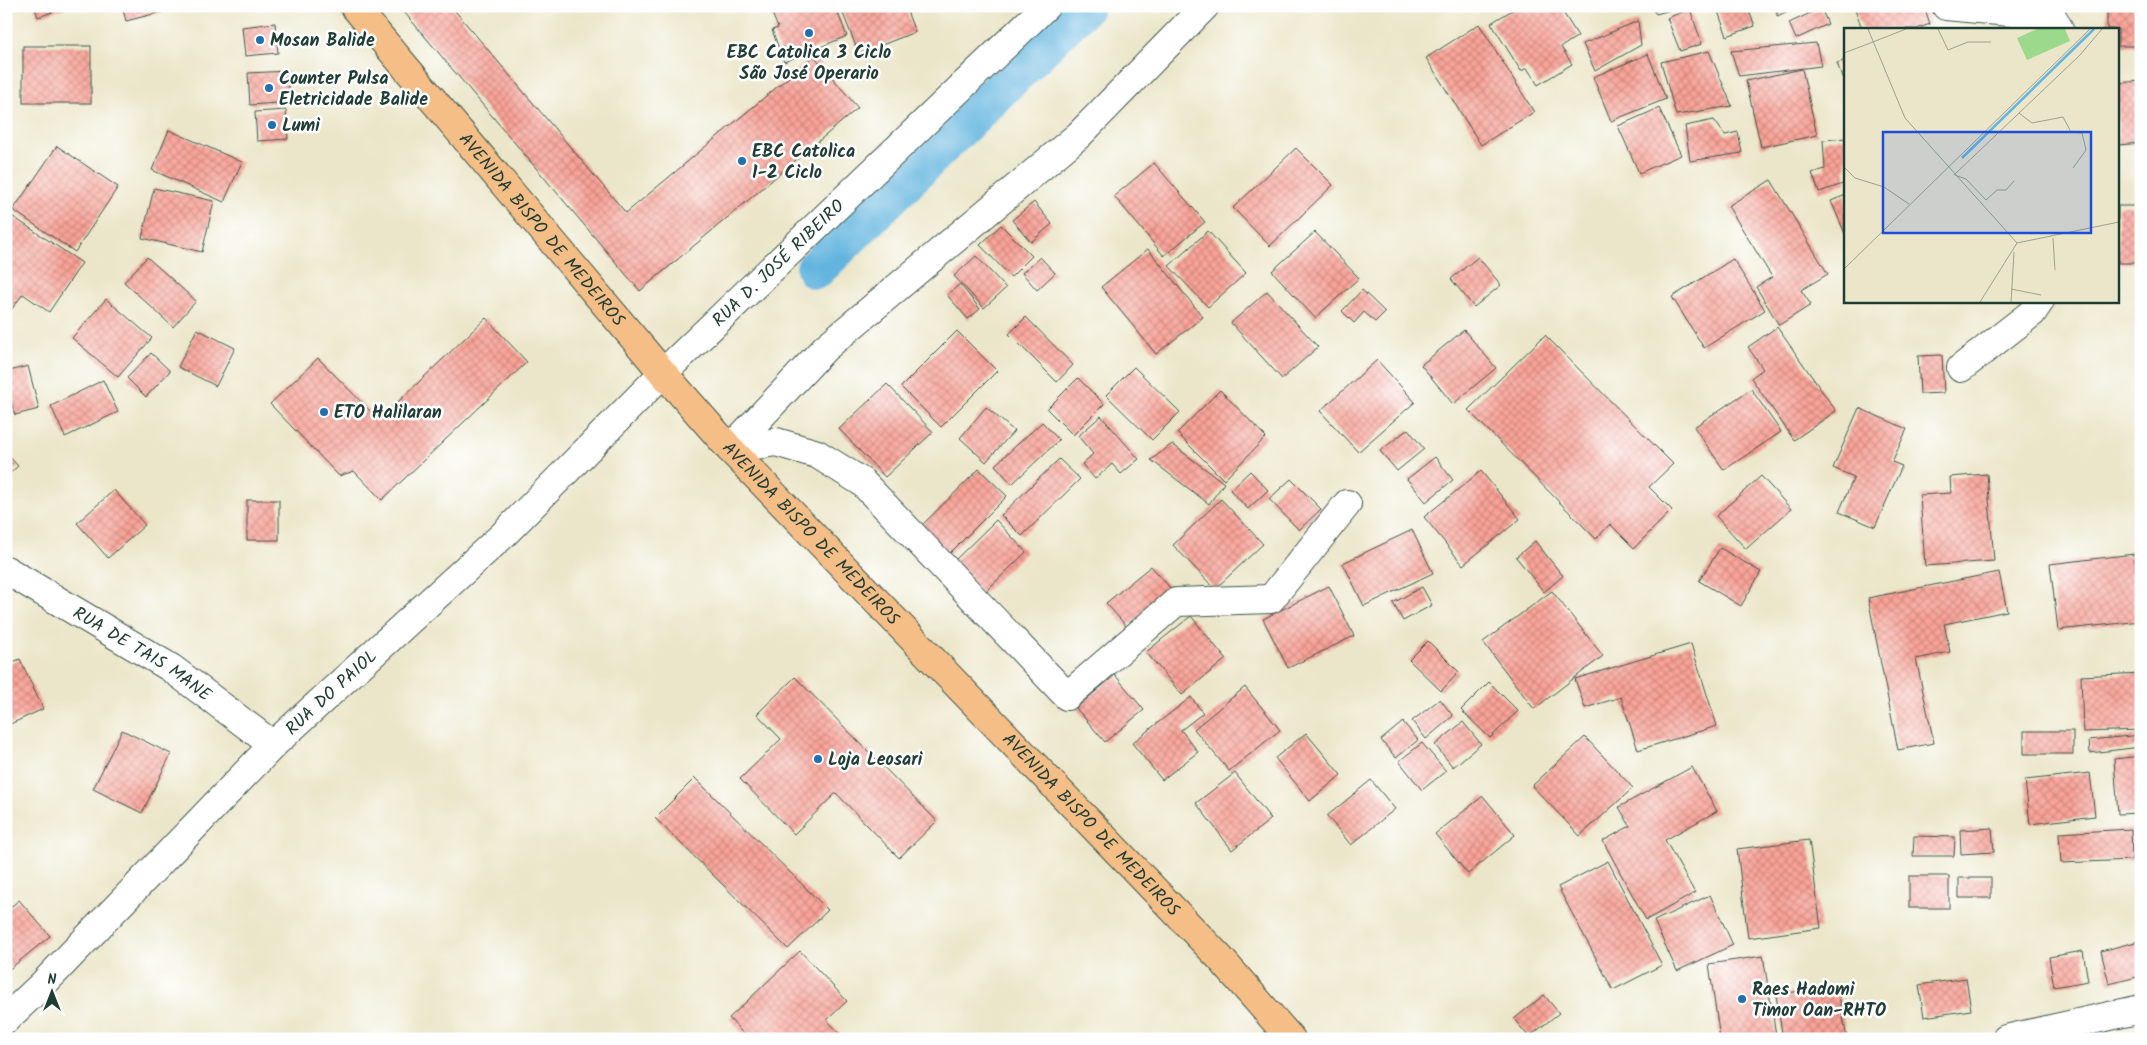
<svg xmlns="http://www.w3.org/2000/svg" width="2147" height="1045" font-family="Kalam,sans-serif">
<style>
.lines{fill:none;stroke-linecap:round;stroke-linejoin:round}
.canal{stroke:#64b5df;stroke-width:40}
.building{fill:url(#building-cross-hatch)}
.minor-casing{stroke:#3e564a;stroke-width:30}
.major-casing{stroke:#3e564a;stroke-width:30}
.minor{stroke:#fff;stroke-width:28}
.major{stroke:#f6be87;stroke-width:28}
.poi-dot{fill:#1f6fb2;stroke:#fff;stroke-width:2}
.labels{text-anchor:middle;stroke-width:5;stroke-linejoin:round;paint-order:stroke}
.poi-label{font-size:18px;font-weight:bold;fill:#1f3d34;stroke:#fff;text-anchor:start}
.street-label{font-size:18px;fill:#1f3d34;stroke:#fff}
.inset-river{fill:none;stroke:#64b5df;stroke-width:2.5}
.inset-road{fill:none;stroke:#99a28d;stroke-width:1}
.view{fill:#1d4ed8;fill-opacity:0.15;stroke:#1d4ed8;stroke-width:2.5}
.inset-edge{fill:none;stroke:#1f3d34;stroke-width:2.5}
</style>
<defs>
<pattern id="building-cross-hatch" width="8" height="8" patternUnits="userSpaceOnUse" patternTransform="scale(1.25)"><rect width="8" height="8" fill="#faa398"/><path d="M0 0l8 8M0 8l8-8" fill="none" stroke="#ca867d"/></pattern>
</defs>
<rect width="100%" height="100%" fill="#fff"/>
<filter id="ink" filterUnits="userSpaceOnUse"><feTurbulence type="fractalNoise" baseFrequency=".02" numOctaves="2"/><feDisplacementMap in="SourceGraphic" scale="10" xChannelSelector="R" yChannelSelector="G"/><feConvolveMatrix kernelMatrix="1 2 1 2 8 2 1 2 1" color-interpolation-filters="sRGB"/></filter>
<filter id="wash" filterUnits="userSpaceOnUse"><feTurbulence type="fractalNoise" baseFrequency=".0096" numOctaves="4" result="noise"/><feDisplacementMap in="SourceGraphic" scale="20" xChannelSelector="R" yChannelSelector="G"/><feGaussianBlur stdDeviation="1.12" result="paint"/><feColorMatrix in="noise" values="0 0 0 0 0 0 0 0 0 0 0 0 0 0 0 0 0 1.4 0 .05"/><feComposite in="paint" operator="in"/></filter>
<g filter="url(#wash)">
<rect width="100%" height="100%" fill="#ebe6c9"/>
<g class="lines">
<!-- canal -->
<path class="canal" d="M816,269l268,-263"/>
</g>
<g id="blocks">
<!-- building -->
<g class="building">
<path d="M34,6h33v1l-29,10z"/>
<path d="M122,6h59v1l-55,14z"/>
<path d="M399,6h52l175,207 188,-157 44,52 -218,183z"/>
<path d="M769,6h66l12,30 -63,26 -12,-32 6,-2z"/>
<path d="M840,6h65l10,26 -56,22z"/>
<path d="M1519,6h40l19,30 -17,11 11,17 -34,21 -11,-17 -6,3 -30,-48z"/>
<path d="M1650,6h31v1l-25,7z"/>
<path d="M1716,6h31l8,20 -28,10z"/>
<path d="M1777,6h24l-24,10z"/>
<path d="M1854,6h70l6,18 -13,5h-55z"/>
<path d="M2107,6h34v40h-23v-17h-11z"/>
<path d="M1821,8l7,16 -32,15 -7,-16z"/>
<path d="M1690,9l12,35 -22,7 -13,-33z"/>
<path d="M1638,21l3,24 -46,26 -12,-27z"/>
<path d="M275,23l3,30 -33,3 -3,-29z"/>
<path d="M1479,24l55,88 -53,33 -55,-87z"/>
<path d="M1816,43l5,23 -82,10 -8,-25z"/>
<rect x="23" y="46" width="68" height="57"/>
<path d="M1709,51l23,55 -56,9 -15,-53z"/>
<path d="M1648,54l18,45 -55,22 -18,-44z"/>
<path d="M1846,60v16l-4,1 -5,-14z"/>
<path d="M1802,69l15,66 -56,12 -15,-66z"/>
<path d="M288,71l2,31 -40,3 -2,-32z"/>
<path d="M2141,81v62l-23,2v-62z"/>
<path d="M1659,108l22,47 -42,18 -21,-47z"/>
<path d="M286,110l2,29 -31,2 -2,-29z"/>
<path d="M1714,120l11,15 13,-3 4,21 -52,8 -5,-35z"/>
<path d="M169,130l73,32 -18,40 -72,-32z"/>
<path d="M1846,138v45l-27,9 -7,-19 13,-4 -2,-29z"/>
<path d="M57,146l61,41 -43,65 -62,-42z"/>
<path d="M1296,148l37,37 -63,61 -37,-38z"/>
<path d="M1154,163l51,59 -41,34 -50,-60z"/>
<path d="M1771,180l57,94 -27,16 10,15 -32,20 -23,-38 16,-10 -44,-71z"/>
<path d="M154,188l60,13 -12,51 -60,-14z"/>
<path d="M1846,195v41l-15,-35z"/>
<path d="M1034,202l18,22 -21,18 -19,-22z"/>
<rect x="2118" y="206" width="23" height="57"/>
<path d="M6,212l76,51 -33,49 -26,-18 -12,16 -5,-3z"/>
<path d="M1001,225l31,31 -21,21 -31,-32z"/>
<path d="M1208,231l38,42 -38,34 -39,-41z"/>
<path d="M1315,232l44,46 -44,40 -43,-47z"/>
<path d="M1148,249l55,68 -47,37 -55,-67z"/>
<path d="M976,256l30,32 -22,20 -30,-32z"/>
<path d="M147,257l49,44 -23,26 -49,-45z"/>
<path d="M1040,257l15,16 -18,17 -15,-17z"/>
<path d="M1478,257l23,28 -27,22 -23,-28z"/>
<path d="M1733,259l32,51 -61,38 -32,-51z"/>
<path d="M960,284l20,25 -12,10 -21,-24z"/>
<path d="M1362,290l23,22 -10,10 -11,-10 -10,11 -12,-12z"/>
<path d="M1267,291l51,56 -36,32 -51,-56z"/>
<path d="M106,299l46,39 -34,39 -46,-39z"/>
<path d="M1026,317l47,48 -16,17 -48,-48z"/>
<path d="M486,318l41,44 -145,138 -28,-29 -15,5 -69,-72 48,-46 61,62z"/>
<path d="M1777,327l59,84 -42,29 -43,-62 12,-9 -15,-22z"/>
<path d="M197,329l38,19 -19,38 -38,-19z"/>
<path d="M1464,330l32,38 -43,36 -32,-39z"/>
<path d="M957,331l40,40 -56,56 -40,-40z"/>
<path d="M1545,335l128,129 -24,23 23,23 -38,38 -24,-24 -14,15 -128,-129z"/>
<path d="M151,353l19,18 -24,26 -19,-19z"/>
<path d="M1942,355l2,38 -24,1 -2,-38z"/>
<path d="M1377,360l38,42 -57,50 -38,-41z"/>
<path d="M28,366l11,43 -24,6 -9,-30v-13z"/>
<path d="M1134,367l46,45 -28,28 -46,-45z"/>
<path d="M1078,378l26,26 -31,31 -26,-26z"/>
<path d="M103,380l15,32 -53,25 -14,-31z"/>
<path d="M887,384l46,48 -48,45 -46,-48z"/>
<path d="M1751,389l30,43 -57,38 -30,-43z"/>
<path d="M1220,390l46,47 -42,43 -47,-47z"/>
<path d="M6,402l5,15 -5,2z"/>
<path d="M986,407l28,24 -28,31 -26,-24z"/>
<path d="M1859,408l48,21 -15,33 10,4 -27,61 -36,-15 15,-35 -21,-9z"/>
<path d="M1101,416l38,43 -18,15 -9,-10 -17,15 -13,-15 11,-10 -15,-18z"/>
<path d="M1042,422l17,18 -47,44 -17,-19z"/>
<path d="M1408,429l16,20 -27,22 -17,-20z"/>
<path d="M1172,444l52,39 -15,21 -58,-44z"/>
<path d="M6,453l12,13 -12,11z"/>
<path d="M1435,457l18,23 -27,22 -19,-23z"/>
<path d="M1059,459l21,20 -58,57 -21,-21z"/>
<path d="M979,469l28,27 -63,63 -28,-28z"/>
<path d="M1250,471l18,19 -20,19 -18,-19z"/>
<path d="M1481,471l39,48 -57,46 -39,-48z"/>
<path d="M1987,474l7,87 -69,5 -5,-71 31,-2 -1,-16z"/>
<path d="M1761,476l30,33 -45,40 -30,-33z"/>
<path d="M1291,479l30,30 -22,21 -30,-31z"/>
<path d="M114,490l31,35 -37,33 -31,-35z"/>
<path d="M1221,499l42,45 -48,45 -42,-44z"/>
<rect x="247" y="500" width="32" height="40"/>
<path d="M996,520l30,32 -43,42 -31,-31z"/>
<path d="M1412,530l21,43 -69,33 -21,-43z"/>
<path d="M1535,541l28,35 -19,16 -28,-35z"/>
<path d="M1720,548l41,24 -20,34 -42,-25z"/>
<path d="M2134,554l7,67 -83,9 -8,-66z"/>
<path d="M1151,566l21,24 -45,37 -21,-24z"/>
<path d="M1999,572l8,39 -63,13 6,28 -34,7 18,84 -36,7 -30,-152z"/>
<path d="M1329,586l25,50 -66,32 -25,-49z"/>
<path d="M1422,587l10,18 -29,16 -10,-18z"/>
<path d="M1552,591l51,65 -69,53 -51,-67z"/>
<path d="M1191,616l35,43 -44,36 -36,-43z"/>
<path d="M1428,641l31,31 -18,19 -32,-31z"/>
<path d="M1691,644l26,82 -79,24 -17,-53 -36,11 -10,-29z"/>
<path d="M20,659l23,50 -37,17v-61z"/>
<path d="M2141,673v57l-58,2 -2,-56z"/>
<path d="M1115,675l29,35 -39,32 -29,-34z"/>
<path d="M795,677l142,144 -38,37 -63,-65 -42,41 -54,-55 41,-40 -24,-25z"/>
<path d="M1489,682l29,29 -28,27 -29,-28z"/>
<path d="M1245,687l35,43 -51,41 -35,-42z"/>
<path d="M1191,697l12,16 -22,17 17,22 -36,28 -30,-37z"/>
<path d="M1440,699l13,17 -27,23 -14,-18z"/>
<path d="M1403,722l15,18 -22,18 -15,-18z"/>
<path d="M1463,722l18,22 -28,23 -18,-22z"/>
<path d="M122,730l49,24 -29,59 -49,-24z"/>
<rect x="2024" y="731" width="49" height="23"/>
<path d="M1306,733l35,42 -31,26 -35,-43z"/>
<path d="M2141,735v12l-51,6 -1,-13z"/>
<path d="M1585,737l48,51 -53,48 -48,-50z"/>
<path d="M1422,743l24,28 -24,19 -23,-29z"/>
<path d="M2141,756v57l-23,1 -4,-55z"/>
<path d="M1692,767l25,44 -52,29 30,53 -49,27 -43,-79 27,-15 -11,-19z"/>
<path d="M1235,773l36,46 -39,31 -36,-47z"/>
<path d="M2090,773l5,43 -65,8 -5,-44z"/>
<path d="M695,778l133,132 -40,39 -133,-131z"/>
<path d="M1371,780l24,29 -44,36 -24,-29z"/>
<path d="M1483,796l32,39 -47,39 -33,-40z"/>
<path d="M1992,828l2,24 -33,2 -1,-24z"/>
<path d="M2131,829l1,31 -71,3 -2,-30z"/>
<path d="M1914,836l41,1 -1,19h-41z"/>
<path d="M1809,840l12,88 -73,10 -11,-89z"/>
<path d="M1608,861l54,104 -49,25 -55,-103z"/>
<rect x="1909" y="876" width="40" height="32"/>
<rect x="1959" y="878" width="32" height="20"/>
<path d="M1710,895l23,50 -56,26 -23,-50z"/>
<path d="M19,900l31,36 -44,36v-61z"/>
<path d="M2139,941l2,9v26l-32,8 -8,-33z"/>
<path d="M800,951l47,50 -20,19 18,19h-97l-19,-21z"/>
<path d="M2083,951l5,30 -34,6 -5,-30z"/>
<path d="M1763,956l13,79 -28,4h-28l-11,-75z"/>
<path d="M1966,978l5,32 -47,7 -5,-32z"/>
<path d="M1837,985l10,54h-64l-7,-44z"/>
<path d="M1544,995l15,18 -30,24 -15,-18z"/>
</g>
</g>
</g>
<g filter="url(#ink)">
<use href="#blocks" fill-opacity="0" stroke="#3e564a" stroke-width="1"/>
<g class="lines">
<defs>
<g id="minor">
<path d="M1946,6l106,10 7,13"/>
<path d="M1961,368l71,-55 8,-12"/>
<path d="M730,449l46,-7 41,12 45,28 205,214 109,-94 95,-3 76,-95"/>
<path d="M730,449l95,-101 254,-213 126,-129"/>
<path id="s1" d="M6,570l165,98 102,77"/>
<path id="s2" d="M6,1019l36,-34 231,-240 230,-210 160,-162 383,-367"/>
<path d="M2006,1039l135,-30"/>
</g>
<g id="major">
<path id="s3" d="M354,6l309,367 67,76 490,509 71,81"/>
</g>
</defs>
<!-- minor casing -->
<use href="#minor" class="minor-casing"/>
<!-- major casing -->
<use href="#major" class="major-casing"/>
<!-- minor -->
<use href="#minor" class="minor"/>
<!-- major -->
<use href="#major" class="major"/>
</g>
</g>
<!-- markers -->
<g class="poi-dot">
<circle cx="809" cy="33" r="5"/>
<circle cx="260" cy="40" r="5"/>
<circle cx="269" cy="88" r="5"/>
<circle cx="272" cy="125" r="5"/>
<circle cx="742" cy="161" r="5"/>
<circle cx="324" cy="412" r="5"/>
<circle cx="818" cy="759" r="5"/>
<circle cx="1742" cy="999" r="5"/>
</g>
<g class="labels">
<!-- poi labels -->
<g class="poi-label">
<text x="270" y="46">Mosan Balide</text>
<text x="809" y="58" text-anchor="middle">EBC Catolica 3 Ciclo<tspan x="809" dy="21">São José Operario</tspan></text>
<text x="279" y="84">Counter Pulsa<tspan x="279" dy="21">Eletricidade Balide</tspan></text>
<text x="282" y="131">Lumi</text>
<text x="752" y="157">EBC Catolica<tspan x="752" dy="21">1-2 Ciclo</tspan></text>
<text x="334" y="418">ETO Halilaran</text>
<text x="828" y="765">Loja Leosari</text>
<text x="1752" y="995">Raes Hadomi<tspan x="1752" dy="21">Timor Oan-RHTO</tspan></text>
</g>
<!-- street labels -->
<g class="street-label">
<text dy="6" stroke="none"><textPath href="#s3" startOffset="292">AVENIDA BISPO DE MEDEIROS</textPath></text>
<text dy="6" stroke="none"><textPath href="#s2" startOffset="1081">RUA D. JOSÉ RIBEIRO</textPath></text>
<text dy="6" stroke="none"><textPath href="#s3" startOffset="698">AVENIDA BISPO DE MEDEIROS</textPath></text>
<text dy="6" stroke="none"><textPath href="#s1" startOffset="160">RUA DE TAIS MANE</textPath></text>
<text dy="6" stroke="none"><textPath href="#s2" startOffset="461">RUA DO PAIOL</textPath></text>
<text dy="6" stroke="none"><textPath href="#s3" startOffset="1102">AVENIDA BISPO DE MEDEIROS</textPath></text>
</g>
</g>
<!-- overview -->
<g transform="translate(1844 28)">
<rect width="275" height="275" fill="#ebe6c9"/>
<path d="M193,1h28l5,12 -43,19 -10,-22z" fill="#9dd98c"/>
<path class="inset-river" d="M118,130l132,-129"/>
<path class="inset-road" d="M24,1l37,89 112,125 -37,59M94,1l10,21 20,-8h23M29,14l33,-13M0,25l29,-11M175,85l13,10 31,-6 8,15 11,1 4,17 -13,18M0,139l11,11 29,9 25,17M110,147l126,-120 22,-26M111,147l11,4 20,21 11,-10h9l8,-9M209,210l2,32M173,215l102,-21M0,241l246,-240M167,261l30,6M167,274l3,-50"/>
<path class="view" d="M39,104h208v101h-208z"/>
<rect width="275" height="275" class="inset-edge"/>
</g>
<!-- margin -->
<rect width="2147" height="1045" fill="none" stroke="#fff" stroke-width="25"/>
<!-- north arrow -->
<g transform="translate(52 992)" stroke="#ffffff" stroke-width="4" paint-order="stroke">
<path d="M0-4L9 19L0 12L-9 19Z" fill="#1f3d34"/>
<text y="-8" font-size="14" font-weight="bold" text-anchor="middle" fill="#1f3d34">N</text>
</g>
</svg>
